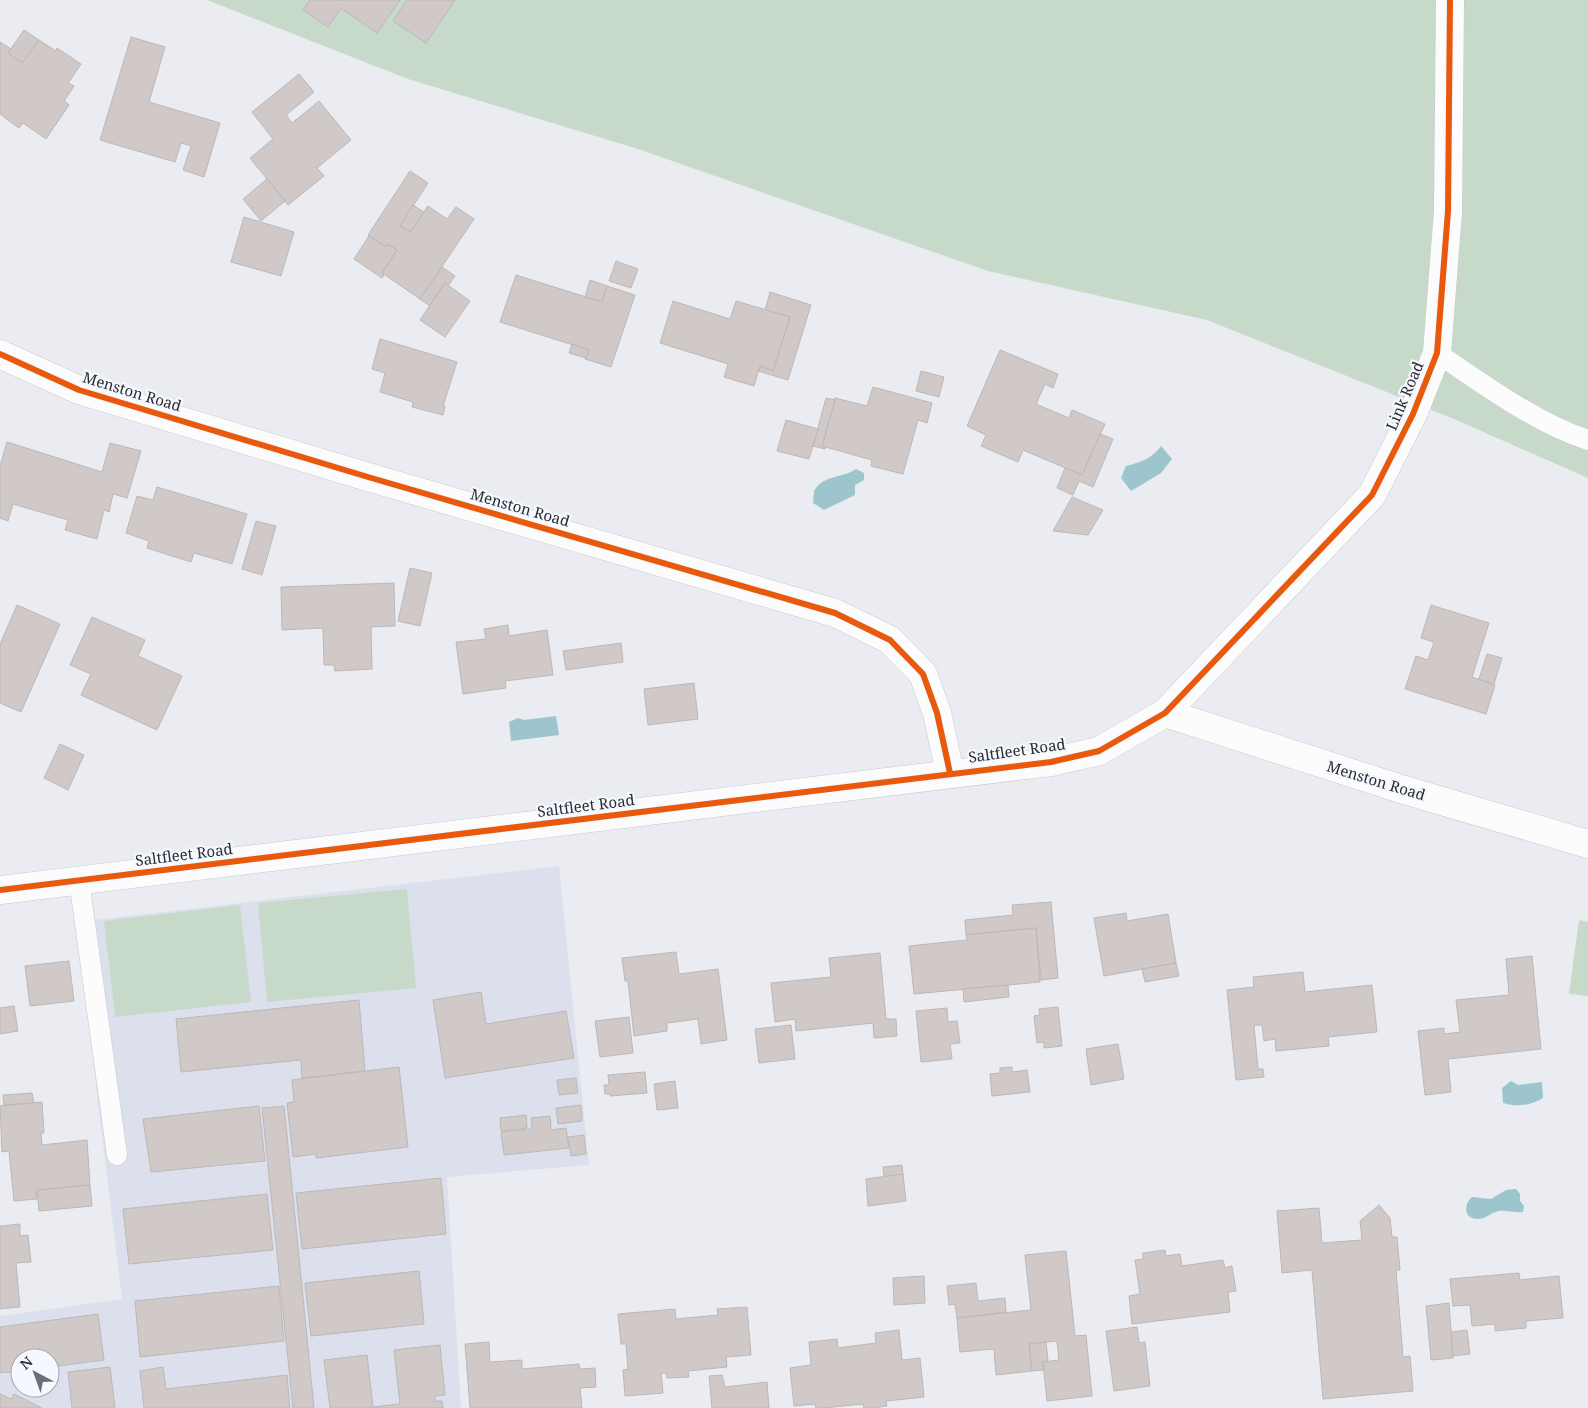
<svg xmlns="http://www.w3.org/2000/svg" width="1588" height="1408" font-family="'Noto Serif',serif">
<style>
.built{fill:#dbe0ec;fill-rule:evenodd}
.green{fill:#c7d9c9}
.water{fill:#9cc5ce}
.building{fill:#d1c8c8;stroke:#bab8ba}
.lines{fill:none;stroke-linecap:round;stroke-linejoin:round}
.lane-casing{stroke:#c8cace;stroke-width:21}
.street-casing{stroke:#c8cace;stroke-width:29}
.lane{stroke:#fcfcfd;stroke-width:20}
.street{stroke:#fcfcfd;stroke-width:28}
.cycleway-casing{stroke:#f5f8fe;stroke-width:9}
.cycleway{stroke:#e8590c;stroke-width:6}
.labels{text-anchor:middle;stroke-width:4.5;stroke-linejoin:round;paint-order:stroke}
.street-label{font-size:15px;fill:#2a2c30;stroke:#f5f8fe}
</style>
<rect width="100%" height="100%" fill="#eaecf2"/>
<!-- built -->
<path class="built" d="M559,866l30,299 -142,12 14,231h-461v-92l122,-17 -46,-377zM20,1358h30v30h-30z"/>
<!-- green -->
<g class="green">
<path d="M207,0h1381v478l-134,-59 -247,-99 -219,-49 -350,-122 -230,-70z"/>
<path d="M407,889l9,99 -149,14 -9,-99z"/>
<path d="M240,905l11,97 -136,15 -11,-96z"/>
<path d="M1579,920l9,2v74l-19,-2z"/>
</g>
<!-- water -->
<g class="water">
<path d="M1161,446l11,13 -11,14 -30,18 -10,-13 5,-12c13,-3 27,-8 35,-20z"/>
<path d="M856,469l8,4v7l-9,5v10l-31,15 -11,-7 1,-12c10,-17 28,-12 42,-22z"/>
<path d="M556,716l3,19 -48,6 -2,-19 9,-4 6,2z"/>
<path d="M1511,1081l7,4 24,-3 1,16c-13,8 -26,9 -40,5l-1,-15z"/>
<path d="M1516,1189l4,5v7l4,5 -1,6c-8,1 -16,-2 -24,-1 -8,1 -13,8 -21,8 -14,0 -15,-14 -6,-22l19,2 15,-9z"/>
</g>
<!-- building -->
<g class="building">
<path d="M310,0h90l-23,33 -36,-25 -13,19 -25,-17z"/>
<path d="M407,0h48l-29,43 -33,-22z"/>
<path d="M24,30l15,10 -17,23 -14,-10z"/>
<path d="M131,37l34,10 -16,55 71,21 -16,54 -21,-7 8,-24 -10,-3 -6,19 -75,-22z"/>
<path d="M39,40l17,11 1,-3 24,16 -13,19 6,3 -10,15 5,4 -23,34 -23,-16 -4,5 -19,-14v-72l11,7 -3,4 14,10z"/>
<path d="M299,74l15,18 -28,23 6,8 27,-22 32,39 -34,28 7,8 -36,29 -38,-47 23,-19 -21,-27z"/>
<path d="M410,171l18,12 -28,43 10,6 18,-26 19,13 9,-12 18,12 -54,80 -38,-26 15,-23 -9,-6 -2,3 -18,-12z"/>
<path d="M267,179l18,22 -24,20 -18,-22z"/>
<path d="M413,205l11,7 -14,20 -10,-6z"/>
<path d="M244,217l50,15 -13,44 -50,-14z"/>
<path d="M369,236l17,11 2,-3 9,6 -15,23 2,2 -2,3 -28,-19z"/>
<path d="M616,261l22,8 -7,19 -22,-7z"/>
<path d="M442,267l13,9 -7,10 -3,-3 -15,23 -10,-7z"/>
<path d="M516,275l86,27 5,-16 28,9 -24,72 -26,-8 4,-9 -89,-28z"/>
<path d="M590,280l17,6 -5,16 -17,-5z"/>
<path d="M445,283l25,18 -25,36 -25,-17z"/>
<path d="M770,292l41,13 -23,75 -30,-9 2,-5 13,5 17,-54 -25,-7z"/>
<path d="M673,301l57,18 6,-18 54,16 -17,54 -13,-5 -6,20 -30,-9 4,-13 -68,-21z"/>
<path d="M380,339l77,23 -14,44h2l-2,9 -31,-8 1,-5 -33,-10 5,-19 -13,-4z"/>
<path d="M572,344l17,6 -3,8 -17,-5z"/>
<path d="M1000,350l58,24 -5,14 -8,-4 -9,20 33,14 3,-8 33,14 -23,51 -59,-25 -5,12 -37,-16 5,-11 -19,-9z"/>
<path d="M921,371l23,6 -5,20 -23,-6z"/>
<path d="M873,387l59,16 -5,20 -9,-3 -15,54 -32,-8 1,-6 -50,-14 13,-48 32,8z"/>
<path d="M826,398l9,2 -13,46 3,1v2l-12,-3z"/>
<path d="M786,420l32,9 -9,30 -32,-8z"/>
<path d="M1100,434l13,5 -20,48 -14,-6 -6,14 -16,-7 8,-20 17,7z"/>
<path d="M7,442l95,30 8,-29 31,8 -14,47 -14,-4 -4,18 -5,-2 -7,29 -32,-9 3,-10 -55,-16 -5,17 -8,-3v-52z"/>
<path d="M157,487l90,27 -15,50 -38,-11 -3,9 -44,-14 2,-7 -23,-8 11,-37 16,4z"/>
<path d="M1072,497l31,13 -15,25 -35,-4z"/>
<path d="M256,521l20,5 -14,49 -20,-6z"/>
<path d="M410,568l22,5 -12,53 -22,-5z"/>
<path d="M394,583l1,43 -24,1 1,42 -37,2 -1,-6h-10l-1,-37 -41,2 -1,-43z"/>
<path d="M17,605l43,19 -39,88 -21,-9v-59z"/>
<path d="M1431,605l58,18 -17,54 23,8 -9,29 -81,-25 11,-33 12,4 6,-18 -13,-4z"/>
<path d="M92,617l53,23 -7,16 44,20 -25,54 -76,-35 10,-21 -21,-9z"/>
<path d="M508,625l1,11 38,-6 6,45 -48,6 1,7 -43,6 -7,-52 30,-3 -2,-10z"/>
<path d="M621,643l2,19 -57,8 -3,-19z"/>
<path d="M1487,654l15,4 -8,26 -15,-5z"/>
<path d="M694,683l4,36 -50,6 -4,-36z"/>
<path d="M60,744l24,11 -16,35 -24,-12z"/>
<path d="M1051,902l7,76 -17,2 -5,-52 -70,7 -1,-15 48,-5 -1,-10z"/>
<path d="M1126,913l1,8 41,-7 8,49 -72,13 -10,-58z"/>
<path d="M1036,928l4,54 -126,12 -5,-48 58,-6 -1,-5z"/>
<path d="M676,952l3,22 39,-5 9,71 -26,4 -3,-25 -31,4v8l-33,5 -6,-55h-3l-3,-23z"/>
<path d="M880,953l6,66h10l1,17 -23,2 -1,-15 -77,8 -1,-12 -20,3 -4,-39 60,-6 -2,-19z"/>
<path d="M1532,956l9,93 -93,10 3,33 -26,3 -7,-64 26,-3v6l16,-2 -4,-32 53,-5 -3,-36z"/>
<path d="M69,961l5,40 -44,5 -5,-40z"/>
<path d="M1176,963l3,13 -34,6 -3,-13z"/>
<path d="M1303,972l2,20 67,-7 5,47 -49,5 1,9 -53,5 -1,-12 -11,2 -2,-16h-8l4,44h5l1,8 -28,3 -9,-90 27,-3 -1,-10z"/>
<path d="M1008,985l1,12 -45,5 -1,-13z"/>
<path d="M481,992l5,32 80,-13 8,47 -129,20 -12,-78z"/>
<path d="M359,1000l6,71 -63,7 -1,-18 -120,12 -5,-53z"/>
<path d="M14,1006l4,25 -18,3v-26z"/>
<path d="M1058,1007l4,39 -18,2v-6l-7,1 -3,-27 6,-1 -1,-6z"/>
<path d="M947,1008l1,14 9,-1 3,22 -10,1 2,15 -31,3 -5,-51z"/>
<path d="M629,1017l4,36 -33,4 -5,-36z"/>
<path d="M791,1025l4,34 -36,4 -4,-34z"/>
<path d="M1118,1044l6,35 -33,6 -5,-36z"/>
<path d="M399,1067l9,80 -92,11v-4l-23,3 -6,-54 7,-1 -2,-22z"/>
<path d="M1012,1067v5l15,-2 3,22 -38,4 -2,-22 10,-1v-5z"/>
<path d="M645,1072l2,21 -37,3v-2h-5l-1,-9h5l-1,-10z"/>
<path d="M576,1078l2,15 -19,2 -2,-15z"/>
<path d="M675,1081l3,27 -21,2 -3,-26z"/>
<path d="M32,1093l2,10 -30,2 -1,-10z"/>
<path d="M42,1102l2,31h-3l1,12 45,-5 3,45 -53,5v9l-23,2 -5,-50 -7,1 -2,-46z"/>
<path d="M581,1105l1,16 -24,3 -2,-16z"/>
<path d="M259,1106l6,55 -114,11 -8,-53z"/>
<path d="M284,1106l30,302h-21l-31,-300z"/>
<path d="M526,1115l1,13 -26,3 -1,-13z"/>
<path d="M550,1116l1,14 15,-2 3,20 -65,7 -3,-23 31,-3 -1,-11z"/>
<path d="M584,1135l2,19 -15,2 -3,-19z"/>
<path d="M902,1165l1,9 -19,3 -1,-10z"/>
<path d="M903,1174l3,27 -38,5 -2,-27z"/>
<path d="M441,1178l5,56 -144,15 -6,-56z"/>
<path d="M90,1185l2,21 -53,5 -2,-21z"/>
<path d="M267,1194l6,56 -144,14 -6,-55z"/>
<path d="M1379,1205l11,13 2,19h5l3,33h-4l7,87 7,-1 3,35 -90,8 -11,-129 -30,3 -5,-62 42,-3 3,35 40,-3 -2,-19z"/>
<path d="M20,1224v12l8,-1 3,27 -15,1 4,44 -20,2v-83z"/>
<path d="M1165,1250l1,6 14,-2 2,12 41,-6 2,8 7,-2 4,25 -8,1 2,20 -98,12 -3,-28 11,-2 -5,-34 8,-1v-6z"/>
<path d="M1066,1251l9,85 11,-1 6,61 -45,5 -4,-39 16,-2 -2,-19 -28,3 3,27 -36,4 -2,-26 -34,3 -3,-34 74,-8 -6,-55z"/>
<path d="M419,1271l5,53 -113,12 -6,-53z"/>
<path d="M1519,1273l1,7 39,-4 4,42 -37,3v7l-31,3v-7l-23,2 -2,-21 -17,1 -3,-27z"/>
<path d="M924,1276l1,27 -31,2 -1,-27z"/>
<path d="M976,1283l2,18 27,-3 1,14 -49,6 -2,-14 -6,1 -2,-19z"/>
<path d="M279,1286l5,55 -144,16 -5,-56z"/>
<path d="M1449,1303l4,55 -22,2 -5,-54z"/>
<path d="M747,1307l4,48 -25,2 1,10 -39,4 1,6 -22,1 -1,-5h-5l2,20 -38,3 -2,-26 5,-1 -2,-25h-5l-3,-30 57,-5 1,10 42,-4 -1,-6z"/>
<path d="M98,1314l6,46 -54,7v-9h-30v13l-20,2v-46z"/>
<path d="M1137,1327l2,16 6,-1 5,44 -36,5 -8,-60z"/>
<path d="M899,1330l3,30 18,-2 4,39 -38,4 1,5 -13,2h-10l-1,-4 -39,4h-8l-1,-4 -21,2 -4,-38 21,-3 -2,-23 28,-3 1,9 38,-5 -1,-10z"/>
<path d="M1467,1330l3,24 -17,2 -2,-24z"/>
<path d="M489,1342l1,20 32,-2v9l57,-5 1,5 15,-1 1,19 -16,1 2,20h-112l-5,-64z"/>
<path d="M1046,1342l2,19 -5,1v8l-11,1 -3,-27z"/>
<path d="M440,1345l5,50 -10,1v5h7l1,7h-113l-6,-48 43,-5 6,52 27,-3 -6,-54z"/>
<path d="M110,1367l5,41h-43l-4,-36z"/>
<path d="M163,1367l3,22 121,-14 3,33h-146l-4,-37z"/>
<path d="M722,1375l3,12 42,-5 2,26h-57l-3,-32z"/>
<path d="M0,1394l11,5 3,-5 28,14h-42z"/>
</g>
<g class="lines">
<defs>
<g id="lane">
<path d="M1437,353c45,30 100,71 151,87"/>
<path d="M79,880l38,275"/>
</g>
<g id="street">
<path d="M0,354l79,36 289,87 467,136 55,27 33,34 14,39 13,60"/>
<path d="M1165,713l236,76 187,55"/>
<path d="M0,890l1051,-128 48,-11 66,-38 207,-218 41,-81 24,-61 11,-142 2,-211"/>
</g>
</defs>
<!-- lane casing -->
<use href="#lane" class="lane-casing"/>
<!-- street casing -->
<use href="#street" class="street-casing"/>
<!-- lane -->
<use href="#lane" class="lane"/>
<!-- street -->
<use href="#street" class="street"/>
<defs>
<g id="cycleway">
<path d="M0,354l79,36 289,87 467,136 55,27 33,34 14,39 13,60"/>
<path d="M0,890l1051,-128 48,-11 66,-38 207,-218 41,-81 24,-61 11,-142 2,-211"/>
</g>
</defs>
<!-- cycleway casing -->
<use href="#cycleway" class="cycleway-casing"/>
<!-- cycleway -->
<use href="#cycleway" class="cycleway"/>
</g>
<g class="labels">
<!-- street labels -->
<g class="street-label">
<text transform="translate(132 392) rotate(17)" y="5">Menston Road</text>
<text transform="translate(1405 396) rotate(-67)" y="5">Link Road</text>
<text transform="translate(520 508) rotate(16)" y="5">Menston Road</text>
<text transform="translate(1017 751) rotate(-8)" y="5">Saltfleet Road</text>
<text transform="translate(1376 781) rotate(17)" y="5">Menston Road</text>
<text transform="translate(586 806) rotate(-7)" y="5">Saltfleet Road</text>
<text transform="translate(184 855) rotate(-7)" y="5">Saltfleet Road</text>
</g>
</g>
<!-- north arrow -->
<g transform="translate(35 1373) rotate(319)"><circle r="24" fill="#f5f8fe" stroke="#a4a6ac"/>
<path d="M0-4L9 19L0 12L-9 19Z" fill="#6d6f74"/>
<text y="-8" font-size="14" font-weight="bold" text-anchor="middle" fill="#2a2c30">N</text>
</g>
</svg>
